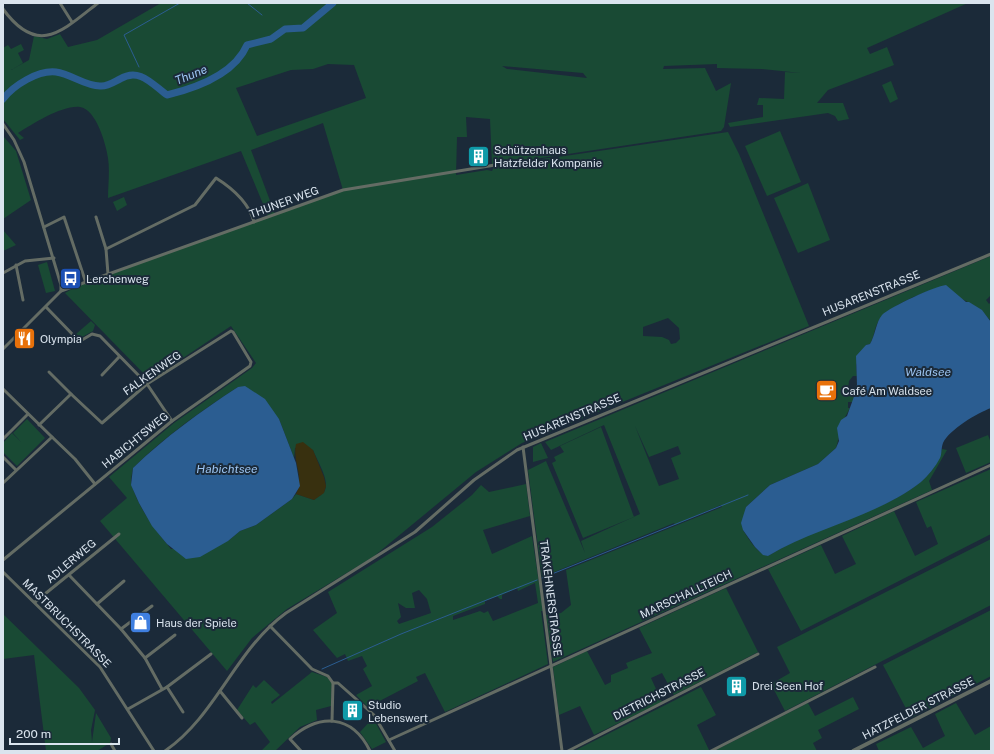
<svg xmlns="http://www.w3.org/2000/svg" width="994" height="754" font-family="'Public Sans',sans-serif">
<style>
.green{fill:#194a34;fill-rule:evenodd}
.sand{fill:#38300f}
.water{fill:#2b5d91}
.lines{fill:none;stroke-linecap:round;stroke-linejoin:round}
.stream{stroke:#2b5d91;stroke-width:1}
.river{stroke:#2b5d91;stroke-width:7}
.minor{stroke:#646c64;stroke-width:3}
.tertiary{stroke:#646c64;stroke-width:4}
.labels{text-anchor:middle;stroke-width:4;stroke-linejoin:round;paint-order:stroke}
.poi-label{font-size:11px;fill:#dae4ee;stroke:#1b2a39;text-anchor:start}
.street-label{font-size:11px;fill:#dae4ee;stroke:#1b2a39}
.water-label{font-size:12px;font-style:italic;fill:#9cc4f2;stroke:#1b2a39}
</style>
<rect width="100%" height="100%" fill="#1b2a39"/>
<!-- green -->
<g class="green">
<path d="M161,3h807l-101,45 3,6 17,-7 7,18 -66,25 -11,13h26l6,16 -11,2 -3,-5 -7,-3 -98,14 -2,-4 35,-6v-12h-6l2,-7 25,1 1,-27 16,1 -40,-4 -44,-1v-4l-53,2 -1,3 42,-1 11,23 15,-8 -7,44 -3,4 -226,34 -3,-1 -2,-45 -24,-2 1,20h-10l-1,38 31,-5 5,1 2,-4 54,-9 9,1 1,-2 170,-25 11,22 70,172 -287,117 -46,29 -103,85 -86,52 -35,29 -25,33 -127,-150 27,-23 -18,-21 65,-54 78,-55 4,-5 -25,-37 -81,54 -85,-87 14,-8 189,-69 -27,-65 -133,47c0,-13 2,-27 0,-40 -2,-14 -12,-49 -28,-51 -18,-2 -47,17 -62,26l6,5 -4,2 -17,-21v-71l5,-3 3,4 10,-5 3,6 -6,3 5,10 -12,7 18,-10 5,-24 13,3 13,-5 8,13 29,-7zM328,64l26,1 12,33 -109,38 -21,-48 55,-18 22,-1zM502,66l81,7 4,5 -80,-9zM323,123l20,67 -68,24 -24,-64zM668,318l11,10 1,11 -4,4 -5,1 -2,-4 -7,-3 -19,-1v-9zM238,387l41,32 15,39 1,-10 18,2c4,11 18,31 11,42 -2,3 -7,5 -10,8l-18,-6 -4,5 -36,26 -16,6 -12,10 -57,8c-15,-18 -32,-40 -39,-63 -2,-5 0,-12 1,-18 32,-32 68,-57 105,-81z"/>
<path d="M891,81l7,18 -8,4 -8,-18z"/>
<path d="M780,131l21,51 -34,14 -22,-50z"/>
<path d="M3,136l13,15 15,49 -28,19z"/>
<path d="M808,183l22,57 -32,13 -24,-55z"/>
<path d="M124,197l3,8 -10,6 -4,-9z"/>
<path d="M3,230l13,15 -13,6z"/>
<path d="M991,256v39l-5,5 3,4 2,-2v19c-15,-18 -33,-24 -53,-33 -17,5 -53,19 -61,36 -3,7 -3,13 -7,20l-4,1 -10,20 1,11h-4l-4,5 -1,8 8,2 -3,11h-5v6h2l-6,11 -8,29 -18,16 -48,21 -24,22 -3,23c6,10 14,23 25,26 18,-11 37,-20 55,-28 38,-15 109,-34 119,-79l5,1 -18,31 3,9 -379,172 -7,-47 15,-2 10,-8 -5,-35 156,-63 -1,-2 -46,20 -1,-2 -132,54 -14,-107 18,-9 39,92 -4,-12 59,-27 -36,-89 -53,25 -6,-8zM635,426l14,31 29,-11 3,8 -10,4 8,21 -20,7z"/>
<path d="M47,262l8,29 -9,2 -8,-28z"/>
<path d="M91,321l4,4 -2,6 -11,6 -6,-3z"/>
<path d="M27,419l18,19 -28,28 -14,-14v-9l9,-10 9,9 -8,-9z"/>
<path d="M601,427l33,90 -51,21 -31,-75 4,-2 -2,-4 10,-5 -4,-6z"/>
<path d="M988,435l3,8v19l-25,11 -10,-25z"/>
<path d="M541,443l7,15 -15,4v-15z"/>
<path d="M991,469v65l-190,97 -33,-62 53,-24 14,29 21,-10 -14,-28 52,-25 21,45 23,-12 -7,-18 -4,2 -11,-26z"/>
<path d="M526,484l4,32 -47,14 9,24 40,-18 11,75h-2l7,53 -103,48 -20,-39 -9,4 2,4 -50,26 -12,-12 16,-9 -9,-17 4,-3 -5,-10 -14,5 -3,-7 -8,4 -24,-28 24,-17 -9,-21 104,-65 40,-32 9,-10 8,7zM535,583l3,20 -45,18 -5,-10 -4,2 -4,-2 -27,9v-4l32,-12v-3l12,-5 3,3h2v-4l15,-7 1,3zM419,590l8,9 4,14 -32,11 -2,-3 4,-4 -3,-14 8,5h9l-3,-15z"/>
<path d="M991,539v66l-206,106 -14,-27 19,-11 -13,-26z"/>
<path d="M726,588l32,64 -84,43 -12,-22 -11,5 11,24 -68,33 -14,-29 -21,9 -6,-48 34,-16 18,34 6,-3v-7l17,-7 -2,-5 26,-10 -13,-25z"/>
<path d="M991,610v66l-80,42 -28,-53z"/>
<path d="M3,614l76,74 16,22 -4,20 1,12 4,-29 15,25 -1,5 -13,8h-51l-12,-96 -31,4z"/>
<path d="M312,672l15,5 5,6 -1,23 -15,4 1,10 -17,7 -25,24h-14l9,-9 -15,-20 -5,3 -13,-15 16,-25 3,3 8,-8 16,15 -9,7 1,2z"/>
<path d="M701,687l15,28 -19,10 12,25 -135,1z"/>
<path d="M853,697l6,12 -41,21 4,8 -9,5 4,8h-103l94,-48 7,13z"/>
<path d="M956,703l19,32 16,-9v25h-112l-3,-7 35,-17 12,21 22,-12 -10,-22z"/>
<path d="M373,718l13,24 -14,7 -12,-17z"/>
</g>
<!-- sand -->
<path class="sand" d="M303,442l10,8 11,27 2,9 -2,7 -10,7 -18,-6c9,-17 -4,-33 0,-50z"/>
<!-- water -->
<g class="water">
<path d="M946,285l20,17h3l13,8 9,12v86c-14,5 -42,22 -48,35 -2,5 -1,11 -3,15 -4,8 -13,19 -19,24 -45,35 -105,45 -153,74l-5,-1 -8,-8 -12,-17 -2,-7 5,-16 24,-22 48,-21 18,-16 3,-7 -2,-13 4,-8 6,-4 9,-25 -2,-1 3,-5 -1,-29 10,-11 4,-1c5,-8 6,-22 12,-29 8,-8 53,-29 64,-30z"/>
<path d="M245,386l20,13 14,20 17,44 4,23 -8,13 -36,26 -16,6 -12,10 -28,16 -14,2 -19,-15 -15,-18 -13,-23 -8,-18 2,-17c32,-31 68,-57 105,-81z"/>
</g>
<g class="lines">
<!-- stream -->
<g class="stream">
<path d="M247,3l15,12"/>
<path d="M139,67l-15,-32 56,-32"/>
<path d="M542,578l206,-83"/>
<path d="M322,669l79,-35 136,-54"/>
</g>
<!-- river -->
<path class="river" d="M3,99c11,-14 35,-29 53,-27 15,2 29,14 44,14 7,1 14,-4 20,-7 19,-12 32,5 47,16 29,-7 67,-20 80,-50l24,-6 14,-10 18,-1 30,-25"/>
<!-- minor -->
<g class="minor">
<path d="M60,3l12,19"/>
<path d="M3,9c35,48 59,22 95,-6"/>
<path d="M3,124l11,16 10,22 37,123v6l-58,58"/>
<path d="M96,217l10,32 2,25"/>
<path d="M44,227l20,-10 22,66"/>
<path d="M106,249l89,-44 21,-27c16,10 33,25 38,44"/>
<path d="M16,265l7,35"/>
<path d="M3,273l22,-12 29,-3"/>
<path d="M61,291l282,-101 152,-25"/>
<path d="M46,307l31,32 5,1 10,-6 8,2 47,48 25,37"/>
<path d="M49,372l22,22"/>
<path d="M102,375l17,-18"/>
<path d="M3,389l49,48 -49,46"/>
<path d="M52,437l23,22 20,25"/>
<path d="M3,439l25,-25"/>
<path d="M523,447l39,304"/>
<path d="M3,457l13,13"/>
<path d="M3,560l169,-139 78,-55 1,-4 -18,-30 -2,-1 -84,53 -45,39 -31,-29 -32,31"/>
<path d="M3,572l97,95 54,84"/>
<path d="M69,575l52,54 24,29 17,31"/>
<path d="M35,602l84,-68"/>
<path d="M97,604l27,-23"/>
<path d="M270,626l42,43 16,7 5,7h5l36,32 21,36"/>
<path d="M121,629l31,-23"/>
<path d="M145,658l30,-23"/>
<path d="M167,687l16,25"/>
<path d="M220,691l22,27"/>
<path d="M128,709l39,-22 44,-33"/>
<path d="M332,721l1,-38"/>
<path d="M389,740l602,-275"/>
<path d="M111,744l4,7"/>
<path d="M165,751c52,-36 70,-101 121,-138l129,-81 59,-52 43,-30 474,-196"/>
<path d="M301,751l-11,-12c29,-26 62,-25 80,12"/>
<path d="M568,751l190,-97"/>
<path d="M711,751l164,-84"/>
</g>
<!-- tertiary -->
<path class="tertiary" d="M853,751l138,-70"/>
</g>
<!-- icons -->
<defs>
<symbol id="building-square" viewBox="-11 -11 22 22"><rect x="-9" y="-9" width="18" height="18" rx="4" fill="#0f9aa8" stroke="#1b2a39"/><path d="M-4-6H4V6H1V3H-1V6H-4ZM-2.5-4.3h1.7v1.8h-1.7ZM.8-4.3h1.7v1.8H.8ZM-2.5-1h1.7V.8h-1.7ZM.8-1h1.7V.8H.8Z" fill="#fff"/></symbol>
<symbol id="bus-square" viewBox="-11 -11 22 22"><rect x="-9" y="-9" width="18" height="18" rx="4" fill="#1a4fb4" stroke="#1b2a39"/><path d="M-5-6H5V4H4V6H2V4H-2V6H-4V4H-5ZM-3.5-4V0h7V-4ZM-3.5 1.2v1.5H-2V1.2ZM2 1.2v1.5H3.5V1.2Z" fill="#fff"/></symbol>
<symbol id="restaurant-square" viewBox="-11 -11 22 22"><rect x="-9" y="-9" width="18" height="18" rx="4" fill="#e8710a" stroke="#1b2a39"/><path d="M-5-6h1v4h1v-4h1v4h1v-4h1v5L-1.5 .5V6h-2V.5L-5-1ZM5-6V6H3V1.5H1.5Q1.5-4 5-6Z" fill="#fff"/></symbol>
<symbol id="cafe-square" viewBox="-11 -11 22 22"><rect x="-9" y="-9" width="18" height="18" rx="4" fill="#e8710a" stroke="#1b2a39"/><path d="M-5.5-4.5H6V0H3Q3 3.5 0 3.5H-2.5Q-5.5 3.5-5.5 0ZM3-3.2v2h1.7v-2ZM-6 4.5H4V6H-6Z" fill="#fff"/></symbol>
<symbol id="shop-square" viewBox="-11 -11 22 22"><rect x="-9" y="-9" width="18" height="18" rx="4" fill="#3f7fe0" stroke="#1b2a39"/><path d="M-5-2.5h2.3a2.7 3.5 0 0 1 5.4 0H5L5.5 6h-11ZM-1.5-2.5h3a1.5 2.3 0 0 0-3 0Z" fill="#fff"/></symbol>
</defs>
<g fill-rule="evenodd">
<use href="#building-square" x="466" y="144" width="25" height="25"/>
<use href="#bus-square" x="58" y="266" width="25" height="25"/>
<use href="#restaurant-square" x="12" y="326" width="25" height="25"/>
<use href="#cafe-square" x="814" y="378" width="25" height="25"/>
<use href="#shop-square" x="128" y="610" width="25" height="25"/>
<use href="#building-square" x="724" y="674" width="25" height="25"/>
<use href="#building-square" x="340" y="698" width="25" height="25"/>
</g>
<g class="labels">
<!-- poi labels -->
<g class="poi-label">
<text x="494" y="154">Schützenhaus<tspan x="494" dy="13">Hatzfelder Kompanie</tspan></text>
<text x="86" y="283">Lerchenweg</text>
<text x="40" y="343">Olympia</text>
<text x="842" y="395">Café Am Waldsee</text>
<text x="156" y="627">Haus der Spiele</text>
<text x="752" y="690">Drei Seen Hof</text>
<text x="368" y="709">Studio<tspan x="368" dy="13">Lebenswert</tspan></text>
</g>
<!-- street labels -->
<g class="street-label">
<text transform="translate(284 202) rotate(-20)" y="4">THUNER WEG</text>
<text transform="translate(871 293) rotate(-22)" y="4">HUSARENSTRASSE</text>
<text transform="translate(152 373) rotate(-35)" y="4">FALKENWEG</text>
<text transform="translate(572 417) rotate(-23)" y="4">HUSARENSTRASSE</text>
<text transform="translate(135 440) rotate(-39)" y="4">HABICHTSWEG</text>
<text transform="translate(71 561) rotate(-40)" y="4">ADLERWEG</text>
<text transform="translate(686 594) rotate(-25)" y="4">MARSCHALLTEICH</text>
<text transform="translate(551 598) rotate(83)" y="4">TRAKEHNERSTRASSE</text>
<text transform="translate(67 623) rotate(45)" y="4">MASTBRUCHSTRASSE</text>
<text transform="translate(659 694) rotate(-27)" y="4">DIETRICHSTRASSE</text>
<text transform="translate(918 708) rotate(-27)" y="4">HATZFELDER STRASSE</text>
</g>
<!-- water labels -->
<g class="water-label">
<text transform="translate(191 75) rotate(-22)" y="4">Thune</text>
<text x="928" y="376">Waldsee</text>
<text x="227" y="473">Habichtsee</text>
</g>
</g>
<!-- border -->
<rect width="994" height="754" fill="none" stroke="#dae4ee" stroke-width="8"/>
<!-- scale -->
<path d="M10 738v6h109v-6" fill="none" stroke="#dae4ee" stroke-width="2"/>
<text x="16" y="738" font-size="12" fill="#dae4ee" stroke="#1b2a39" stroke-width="3" paint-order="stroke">200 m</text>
</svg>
